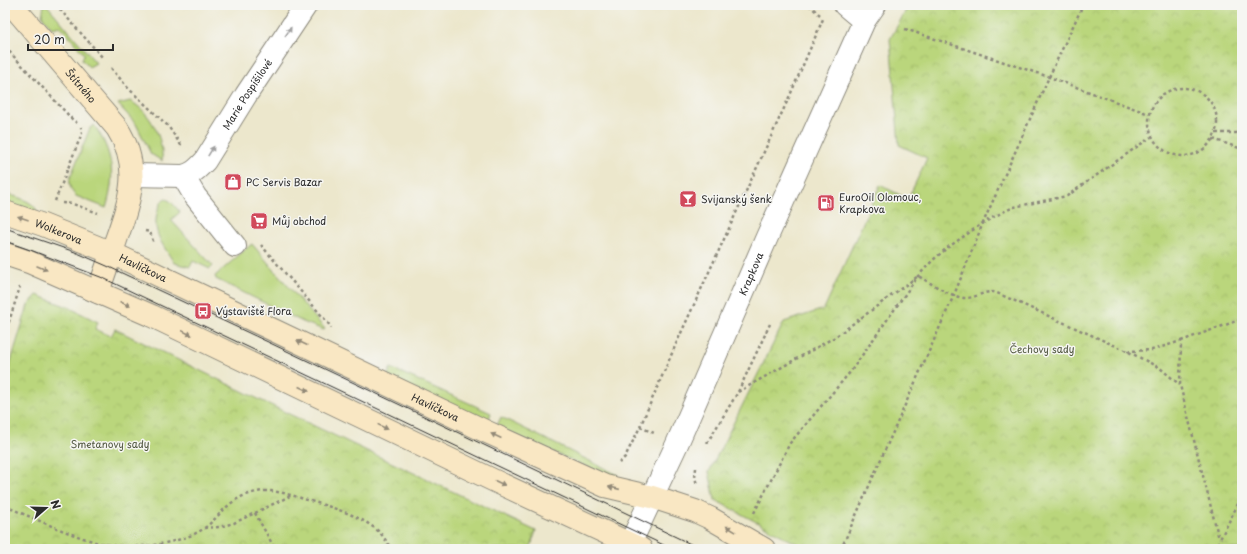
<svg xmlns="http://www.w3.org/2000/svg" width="1247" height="554" font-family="'Playpen Sans',sans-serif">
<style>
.green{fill:#bad67c;stroke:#728054}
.park{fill:url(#park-crowns);stroke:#728054}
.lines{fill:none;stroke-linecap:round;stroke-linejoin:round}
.street-casing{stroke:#8c897c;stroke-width:24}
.secondary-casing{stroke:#8c897c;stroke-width:24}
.path{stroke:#8c897c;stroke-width:2.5;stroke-dasharray:3 3;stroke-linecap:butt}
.street{stroke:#fff;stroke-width:22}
.secondary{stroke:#f9e7c3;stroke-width:22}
.tram{stroke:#2b2b2b;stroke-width:1}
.oneway{fill:#a0a0a0}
.oneway2{fill:#928977}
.labels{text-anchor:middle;stroke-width:3;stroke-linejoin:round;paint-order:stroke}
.street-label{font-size:10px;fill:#2b2b2b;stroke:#f6f6f2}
.poi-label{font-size:10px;fill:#2b2b2b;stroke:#f6f6f2;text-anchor:start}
.park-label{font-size:10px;fill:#4f563f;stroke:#f6f6f2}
</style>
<defs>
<pattern id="park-crowns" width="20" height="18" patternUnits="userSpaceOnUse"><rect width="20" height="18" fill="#bad67c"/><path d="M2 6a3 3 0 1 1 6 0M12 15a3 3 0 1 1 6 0" fill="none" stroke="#a0b86b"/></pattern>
</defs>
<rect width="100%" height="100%" fill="#f6f6f2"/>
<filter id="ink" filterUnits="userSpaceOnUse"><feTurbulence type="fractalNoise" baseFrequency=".025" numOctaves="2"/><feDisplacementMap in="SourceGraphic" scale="8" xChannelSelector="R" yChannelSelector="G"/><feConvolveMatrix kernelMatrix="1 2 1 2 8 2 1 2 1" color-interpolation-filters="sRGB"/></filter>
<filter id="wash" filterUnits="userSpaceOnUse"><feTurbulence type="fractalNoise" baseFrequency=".012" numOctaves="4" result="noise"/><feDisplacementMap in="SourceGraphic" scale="16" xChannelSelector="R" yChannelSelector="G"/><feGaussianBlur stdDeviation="0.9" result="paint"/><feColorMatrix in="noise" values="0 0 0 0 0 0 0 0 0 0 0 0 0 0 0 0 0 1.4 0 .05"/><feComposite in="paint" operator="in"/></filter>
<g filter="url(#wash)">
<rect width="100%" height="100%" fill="#ece7cc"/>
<!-- green -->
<g class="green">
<path d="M44,5h3l49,58 -7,4 -7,-7 2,-6 -24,-28 -8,2 -10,-12z"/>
<path d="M130,101c20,10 34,38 32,60l-11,-7 -15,-30 -18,-20z"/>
<path d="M94,125c19,27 22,51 12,83l-30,-12c-6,-6 -7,-11 -6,-18l20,-50z"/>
<path d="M5,193c10,4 29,7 32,19l-32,-6z"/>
<path d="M164,199c7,0 11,8 16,13l-9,8 42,46 -3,3 -17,-8 -3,6 -16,-4c-11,-19 -23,-30 -16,-53 2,-4 2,-8 6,-11z"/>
<path d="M252,244l73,85 -1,1 -21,-8 -87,-43 -1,-3 32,-28z"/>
<path d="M391,368l100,45 -4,11 -100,-48z"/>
<path d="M501,417l117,58 -5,3 -117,-50z"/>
</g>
<!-- park -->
<g class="park">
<path d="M909,5h333v544h-435l-92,-49 -6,-28 75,-150 40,-13 56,-124 28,14 19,-41 -28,-13 -9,-106z"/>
<path d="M37,295l31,12 30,15 -3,7 16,7 4,-7 172,84 249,118 -6,18h-525v-168l23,-76z"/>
</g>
</g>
<g filter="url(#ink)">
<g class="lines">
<defs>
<g id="street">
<path d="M845,5l19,16"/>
<path id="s1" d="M132,175l51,1c10,-2 15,-8 22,-15l41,-66 60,-90"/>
<path d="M183,176l12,20 40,50"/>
<path id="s2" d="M630,544l47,-100 90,-207 97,-216 11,-16"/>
</g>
<g id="secondary">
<path id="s3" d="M12,5l105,123c25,39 13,72 -1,112 -6,17 -12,35 -18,52"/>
<path id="s4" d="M5,212l38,13 69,28 373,178 120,55 47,11 43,14 15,7 54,31"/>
<path d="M5,254l24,8 123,54 345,166 144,67"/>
</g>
</defs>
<!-- street casing -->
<use href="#street" class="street-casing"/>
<!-- secondary casing -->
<use href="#secondary" class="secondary-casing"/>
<!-- path -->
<g class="path">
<path d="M56,5l46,52"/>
<path d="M809,5l11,10"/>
<path d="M905,29l144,48 100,37"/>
<path d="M5,47l67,72 5,4"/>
<path d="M111,68l17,20 40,38 15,22"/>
<circle cx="1183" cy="122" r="34"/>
<path d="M1216,133h26"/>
<path d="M1213,139l29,10"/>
<path d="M55,201l27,-68 -1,-6"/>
<path d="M62,203l11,1 25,9"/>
<path d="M145,231l5,1 4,12"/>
<path d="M261,245l67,78 3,5"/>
<path d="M5,334l15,-47"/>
<path d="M1181,341l61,-22"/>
<path d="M1127,351l25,-1 29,-9 -1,44 39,154"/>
<path d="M738,392l97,-55 83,-61c11,6 37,23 48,22 11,0 20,-9 31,-5l130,58 33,17 20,17"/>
<path d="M640,427l14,6"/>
<path d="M707,443l31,-51 32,-68"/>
<path d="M619,463l6,-6 15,-30 36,-83 115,-251 32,-74"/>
<path d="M696,468l-1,10 2,6"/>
<path d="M5,506c26,11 52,23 78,32 7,2 14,5 21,6 16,3 35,3 51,1 16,-3 35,-7 48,-16 16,-11 23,-27 43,-34 6,-2 13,-4 20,-4 15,0 28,5 41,9 24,7 50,14 70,30 6,5 10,12 14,19"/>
<path d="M255,513l20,36"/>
<path d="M754,513l36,-70 61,-72 67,-95 15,-16 14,-12 36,-25 18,-10 13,-6 53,-11 84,-59"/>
<path d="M204,528l15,-1 15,-4 58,-28"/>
<path d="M841,549l113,-254 29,-72 66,-146 34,-72"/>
<path d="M1215,549l27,-53"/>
</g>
<!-- street -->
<use href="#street" class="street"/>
<!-- secondary -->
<use href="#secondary" class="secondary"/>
<!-- tram -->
<g class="tram">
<path d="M5,228l70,24 32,14c198,93 396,188 594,283"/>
<path d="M5,241l28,10 70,27 569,271"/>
</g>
</g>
<!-- one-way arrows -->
<defs><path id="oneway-solid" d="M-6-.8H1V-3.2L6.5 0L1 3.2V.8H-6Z"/></defs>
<g class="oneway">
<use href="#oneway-solid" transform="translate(288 32) rotate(-56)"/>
<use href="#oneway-solid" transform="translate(211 151) rotate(-58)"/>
</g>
<g class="oneway2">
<use href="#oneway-solid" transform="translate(23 218) rotate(-161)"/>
<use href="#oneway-solid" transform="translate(42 268) rotate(23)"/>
<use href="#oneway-solid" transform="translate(125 304) rotate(24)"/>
<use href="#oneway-solid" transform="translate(187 333) rotate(26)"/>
<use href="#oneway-solid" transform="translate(302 343) rotate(-155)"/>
<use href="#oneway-solid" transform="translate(304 389) rotate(25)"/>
<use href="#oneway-solid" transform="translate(383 427) rotate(26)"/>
<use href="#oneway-solid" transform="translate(496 436) rotate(-155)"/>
<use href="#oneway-solid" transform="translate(500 483) rotate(25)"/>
<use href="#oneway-solid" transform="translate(614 488) rotate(-167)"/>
<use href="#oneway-solid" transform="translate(731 529) rotate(-149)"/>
</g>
</g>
<!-- icons -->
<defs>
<symbol id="shop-square" viewBox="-11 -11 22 22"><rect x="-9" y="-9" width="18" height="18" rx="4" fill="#d1495b" stroke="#f6f6f2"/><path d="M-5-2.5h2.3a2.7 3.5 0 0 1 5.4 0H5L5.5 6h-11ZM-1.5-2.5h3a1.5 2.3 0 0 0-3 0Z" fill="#fff"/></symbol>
<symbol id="bar-square" viewBox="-11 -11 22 22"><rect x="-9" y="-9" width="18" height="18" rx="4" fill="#d1495b" stroke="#f6f6f2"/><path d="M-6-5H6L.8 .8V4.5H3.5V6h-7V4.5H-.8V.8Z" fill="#fff"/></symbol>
<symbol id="fuel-square" viewBox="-11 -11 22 22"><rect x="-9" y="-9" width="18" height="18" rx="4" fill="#d1495b" stroke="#f6f6f2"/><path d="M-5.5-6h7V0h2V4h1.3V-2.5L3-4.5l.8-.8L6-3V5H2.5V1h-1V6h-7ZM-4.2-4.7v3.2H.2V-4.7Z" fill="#fff"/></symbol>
<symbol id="supermarket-square" viewBox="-11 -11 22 22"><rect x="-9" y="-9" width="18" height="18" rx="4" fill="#d1495b" stroke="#f6f6f2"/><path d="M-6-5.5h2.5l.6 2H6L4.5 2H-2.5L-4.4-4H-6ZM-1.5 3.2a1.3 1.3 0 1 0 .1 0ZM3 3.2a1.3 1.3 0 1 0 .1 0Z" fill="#fff"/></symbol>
<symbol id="bus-square" viewBox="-11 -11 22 22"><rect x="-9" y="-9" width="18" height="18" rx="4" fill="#d1495b" stroke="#f6f6f2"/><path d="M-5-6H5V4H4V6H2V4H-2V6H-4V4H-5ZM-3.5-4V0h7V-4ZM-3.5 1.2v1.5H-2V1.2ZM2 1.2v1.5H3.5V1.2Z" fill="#fff"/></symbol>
</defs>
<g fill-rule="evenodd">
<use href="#shop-square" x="223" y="172" width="20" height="20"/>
<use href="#bar-square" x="678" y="189" width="20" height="20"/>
<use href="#fuel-square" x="816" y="193" width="20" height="20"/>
<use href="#supermarket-square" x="249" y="211" width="20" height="20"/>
<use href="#bus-square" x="193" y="301" width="20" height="20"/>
</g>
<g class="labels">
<!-- street labels -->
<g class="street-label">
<text dy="4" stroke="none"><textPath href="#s3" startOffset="106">Štítného</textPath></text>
<text dy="4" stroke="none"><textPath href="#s1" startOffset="157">Marie Pospíšilové</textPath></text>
<text dy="4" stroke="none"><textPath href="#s4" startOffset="57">Wolkerova</textPath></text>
<text dy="4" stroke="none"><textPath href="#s4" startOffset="149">Havlíčkova</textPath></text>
<text dy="4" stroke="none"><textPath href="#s2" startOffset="296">Krapkova</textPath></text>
<text dy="4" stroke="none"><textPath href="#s4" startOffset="473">Havlíčkova</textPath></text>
</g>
<!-- poi labels -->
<g class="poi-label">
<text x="246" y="186">PC Servis Bazar</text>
<text x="839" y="201">EuroOil Olomouc,<tspan x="839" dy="12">Krapkova</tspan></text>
<text x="701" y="203">Svijanský šenk</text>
<text x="272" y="225">Můj obchod</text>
<text x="216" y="315">Výstaviště Flora</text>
</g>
<!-- park labels -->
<g class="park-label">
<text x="1042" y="353">Čechovy sady</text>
<text x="110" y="448">Smetanovy sady</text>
</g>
</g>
<!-- margin -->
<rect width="1247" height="554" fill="none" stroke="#f6f6f2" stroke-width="20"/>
<!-- north arrow -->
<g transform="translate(46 508) rotate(70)" stroke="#f6f6f2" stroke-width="3" paint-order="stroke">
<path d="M0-3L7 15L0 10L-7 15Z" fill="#2b2b2b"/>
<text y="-6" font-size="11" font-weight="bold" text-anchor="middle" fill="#2b2b2b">N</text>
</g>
<!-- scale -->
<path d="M28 44v6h85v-6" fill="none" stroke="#2b2b2b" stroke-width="2"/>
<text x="34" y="44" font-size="12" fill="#2b2b2b" stroke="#f6f6f2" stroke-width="3" paint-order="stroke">20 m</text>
</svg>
